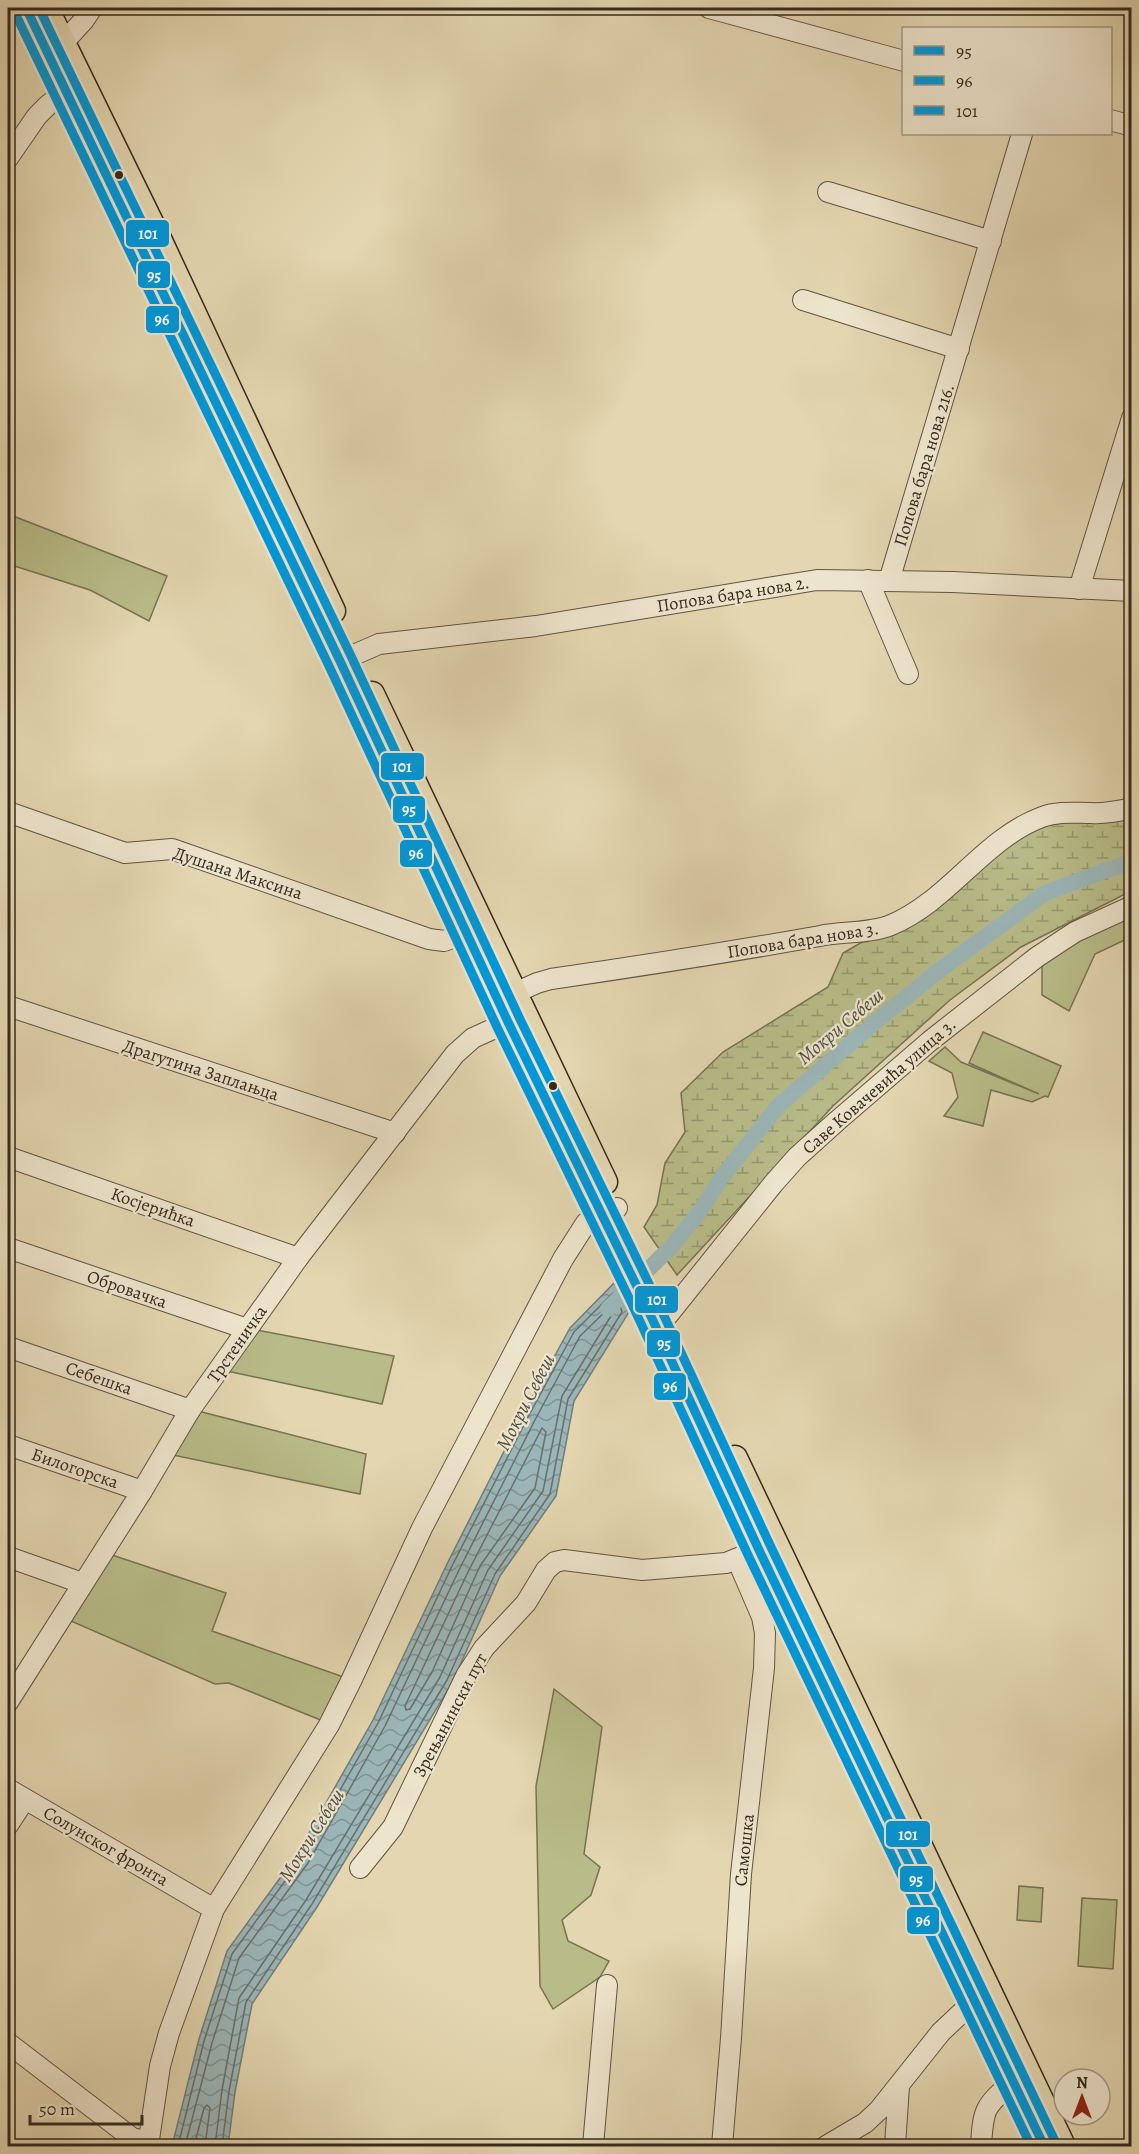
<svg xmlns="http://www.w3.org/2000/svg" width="1139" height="2154" font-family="Alegreya,serif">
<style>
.green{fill:#b8bc88;stroke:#767353;stroke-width:1.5}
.wetland{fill:url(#wetland-marsh);stroke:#767353;stroke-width:1.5}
.water{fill:url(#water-waves);stroke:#727e7a;stroke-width:1.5}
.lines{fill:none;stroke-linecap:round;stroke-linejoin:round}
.shore{stroke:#68706b;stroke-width:1.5}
.canal{stroke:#9bb6b8;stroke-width:16}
.minor-casing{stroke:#605542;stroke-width:22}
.major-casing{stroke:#352a1e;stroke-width:27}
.minor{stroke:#ede4cc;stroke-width:20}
.major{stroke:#e3d6b0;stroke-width:24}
.bus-1-casing{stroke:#ede4cc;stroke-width:14}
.bus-2-casing{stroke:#ede4cc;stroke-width:14}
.bus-3-casing{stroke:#ede4cc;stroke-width:14}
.bus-1{stroke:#0098da;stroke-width:9}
.bus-2{stroke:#0098da;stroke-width:9}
.bus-3{stroke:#0098da;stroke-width:9}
.bus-dot{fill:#352a1e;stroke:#ede4cc;stroke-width:2}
.labels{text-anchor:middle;stroke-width:4.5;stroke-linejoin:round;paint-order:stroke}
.street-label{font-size:18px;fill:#352a1e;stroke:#ede4cc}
.water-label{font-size:20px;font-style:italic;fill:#4e4d44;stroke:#ede4cc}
.line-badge{stroke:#ede4cc;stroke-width:2}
.badge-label{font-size:16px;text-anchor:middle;font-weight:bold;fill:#fff}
</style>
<defs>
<pattern id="wetland-marsh" width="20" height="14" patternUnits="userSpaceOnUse" patternTransform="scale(1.5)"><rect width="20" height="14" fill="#b8bc88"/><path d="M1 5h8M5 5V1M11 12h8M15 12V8" fill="none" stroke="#96996f"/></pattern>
<pattern id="water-waves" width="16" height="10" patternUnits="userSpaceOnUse" patternTransform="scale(1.5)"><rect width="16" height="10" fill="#9bb6b8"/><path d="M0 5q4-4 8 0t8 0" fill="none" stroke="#7f9495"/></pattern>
</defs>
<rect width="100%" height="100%" fill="#e3d6b0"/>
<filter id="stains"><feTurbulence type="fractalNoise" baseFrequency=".00333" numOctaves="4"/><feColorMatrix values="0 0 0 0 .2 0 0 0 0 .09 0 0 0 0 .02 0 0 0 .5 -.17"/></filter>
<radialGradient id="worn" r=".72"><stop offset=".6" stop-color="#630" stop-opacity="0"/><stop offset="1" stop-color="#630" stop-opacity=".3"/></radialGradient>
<!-- green -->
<g class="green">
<path d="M8,514l159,62 -18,45 -59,-31 -82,-26z"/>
<path d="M1131,911v26l-36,17 -26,57 -27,-16v-32l27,-21z"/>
<path d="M983,1032l78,34 -13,31 -3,-1 -13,6 -41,-12 -8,36 -39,-10 14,-19 -6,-24 -23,-12 16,-14 16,15 78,32 -70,-31z"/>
<path d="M251,1329l143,27 -12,48 -160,-34z"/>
<path d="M194,1410l172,44 -6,40 -192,-40z"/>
<path d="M106,1553l120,40 -14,38 143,50 -22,44 -104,-42 -14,1 -151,-66z"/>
<path d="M554,1689l48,38 -18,127 16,13 -9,28 -29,25 6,21 41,20 -9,16 -47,32 -13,-23 -4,-200z"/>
<path d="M1019,1886l24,2 -2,34 -24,-2z"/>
<path d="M1082,1898l35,2 -4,69 -35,-3z"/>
</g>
<!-- wetland -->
<path class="wetland" d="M1131,808v83l-110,56 -71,53 -117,106 -156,169 -33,-48 13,-22 8,-42 20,-31 -4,-39 42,-41 105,-65 15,-34 47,-27 126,-96z"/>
<!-- water -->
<path class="water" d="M619,1278l10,34 -55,89 -18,95 -56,80 -48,107 -135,224 -65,97 -17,88 -7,54h-56l27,-107 28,-88 69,-95 77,-136 74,-156 76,-150 47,-86z"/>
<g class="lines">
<!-- shore -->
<g class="shore">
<path d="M542,1428l4,4 -11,56 -55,78 -48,106 -22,37 -4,1 -1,-4 62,-132z"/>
<path d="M178,2146l26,-105 28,-87 69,-95 77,-136 74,-157 76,-149 46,-85 39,-39 3,-1 6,20 -54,87 -18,95 -55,80 -48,106 -135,224 -66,98 -17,89 -7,55"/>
<path d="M185,2146l27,-103 27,-85 69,-95 77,-137 74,-156 76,-150 45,-84 29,-28 3,-1 2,4 -52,85 -19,95 -55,79 -48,107 -134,223 -67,98 -17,92 -7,56"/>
<path d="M194,2146l10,-38 3,-3 3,3 -5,38"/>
</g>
<!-- canal -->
<path class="canal" d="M608,1309l65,-64 27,-34 22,-34 56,-71 95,-82 68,-55 104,-76 87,-32"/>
<defs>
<g id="minor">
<path d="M709,8l195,53"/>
<path d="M63,43l21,-23 8,-12"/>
<path d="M1110,120l22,6"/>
<path d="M8,158l29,-42 11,-11 19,-14"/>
<path d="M828,192l163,49"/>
<path d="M803,300l156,49"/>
<path d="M868,580l40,94"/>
<path d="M889,581l133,-447"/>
<path d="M1079,589l53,-171"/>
<path d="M340,661l39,-17 157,-18 281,-46 136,2 179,9"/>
<path d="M8,812l117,41 47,-4 257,90 15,2 22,-8"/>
<path d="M515,993l22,-10 14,-4c90,-13 179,-27 269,-43 23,-5 49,-2 71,-11 58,-24 92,-86 151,-108 16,-6 32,-4 49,-4 14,1 27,-2 41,-5"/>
<path d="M8,1006l387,127"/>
<path d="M8,1157l290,101"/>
<path d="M8,1248l239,81"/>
<path d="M668,1315l105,-131 24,-27 40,-36 93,-80 107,-84 38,-25 57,-26"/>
<path d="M8,1347l182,63"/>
<path d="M8,1445l134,46"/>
<path d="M8,1557l74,26"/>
<path d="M8,1702l134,-211 48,-81 108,-152 157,-204 18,-16 35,-16"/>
<path d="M8,1789l206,120"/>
<path d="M8,1825l17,-26"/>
<path d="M360,1868l33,-41 73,-151 18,-28 42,-45 20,-33 9,-8 9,-2 78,10 84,-7 22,-9"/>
<path d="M8,2043l124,95 16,4"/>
<path d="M148,2146l12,-80 9,-33 45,-124 115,-184 22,-44 71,-153 141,-269 23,-36 31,-15"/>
<path d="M593,2146l14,-161"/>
<path d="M722,2146l9,-108 10,-164 23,-206 1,-35 -3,-16 -25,-58"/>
<path d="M826,2146l39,-23 14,-13 62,-78 34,-32"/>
<path d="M895,2146l4,-60"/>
<path d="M981,2146c2,-36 3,-40 32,-64"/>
</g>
<g id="major">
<path d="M26,8l314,653 168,361 134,275 117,253 285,596"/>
<path d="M46,8l115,235 172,368"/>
<path d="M372,694l233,488"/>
<path d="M735,1458l328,688"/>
</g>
</defs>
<!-- minor casing -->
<use href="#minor" class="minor-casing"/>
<!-- major casing -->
<use href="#major" class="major-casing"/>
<!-- minor -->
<use href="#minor" class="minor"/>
<!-- major -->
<use href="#major" class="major"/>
<defs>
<path id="bus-1" d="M26,8l314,653 168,361 134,275 117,253 285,596"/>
<path id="bus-2" d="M15,13l314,653 168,361 134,275 117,253 283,591"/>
<path id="bus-3" d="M39,8l312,648 168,361 134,275 117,253 285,596"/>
</defs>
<!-- bus-1 casing -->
<use href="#bus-1" class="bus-1-casing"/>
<!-- bus-2 casing -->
<use href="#bus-2" class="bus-2-casing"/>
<!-- bus-3 casing -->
<use href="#bus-3" class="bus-3-casing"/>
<!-- bus-1 -->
<use href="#bus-1" class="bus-1"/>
<!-- bus-2 -->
<use href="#bus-2" class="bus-2"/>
<!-- bus-3 -->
<use href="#bus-3" class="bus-3"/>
</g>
<!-- markers -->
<g class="bus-dot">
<circle cx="119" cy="175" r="5"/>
<circle cx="553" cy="1086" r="5"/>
</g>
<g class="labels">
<!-- street labels -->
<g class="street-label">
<text transform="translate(924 465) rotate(-73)" y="6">Попова бара нова 216.</text>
<text transform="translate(733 594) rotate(-9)" y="6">Попова бара нова 2.</text>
<text transform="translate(238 873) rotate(18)" y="6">Душана Максина</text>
<text transform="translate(803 940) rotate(-9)" y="6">Попова бара нова 3.</text>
<text transform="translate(201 1070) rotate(18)" y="6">Драгутина Заплањца</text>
<text transform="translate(879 1086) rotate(-41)" y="6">Саве Ковачевића улица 3.</text>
<text transform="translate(153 1207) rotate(19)" y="6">Косјерићка</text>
<text transform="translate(127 1289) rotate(19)" y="6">Обровачка</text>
<text transform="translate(237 1344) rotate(-55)" y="6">Трстеничка</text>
<text transform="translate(99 1378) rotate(19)" y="6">Себешка</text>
<text transform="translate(75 1468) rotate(19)" y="6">Билогорска</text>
<text transform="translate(450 1715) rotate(-62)" y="6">Зрењанински пут</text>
<text transform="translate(106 1846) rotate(30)" y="6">Солунског фронта</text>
<text transform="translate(744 1850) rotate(-84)" y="6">Самошка</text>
</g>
<!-- water labels -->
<g class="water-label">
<text transform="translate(840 1026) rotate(-40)" y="7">Мокри Себеш</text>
<text transform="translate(525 1402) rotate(-63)" y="7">Мокри Себеш</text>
<text transform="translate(311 1835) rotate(-58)" y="7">Мокри Себеш</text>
</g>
</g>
<g class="line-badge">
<rect x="125" y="219" width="45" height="29" rx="6" fill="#0098da"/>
<rect x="137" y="260" width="34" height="29" rx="6" fill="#0098da"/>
<rect x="145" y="305" width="35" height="29" rx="6" fill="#0098da"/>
<rect x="380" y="752" width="45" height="29" rx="6" fill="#0098da"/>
<rect x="392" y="795" width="34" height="29" rx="6" fill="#0098da"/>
<rect x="399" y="839" width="34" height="29" rx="6" fill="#0098da"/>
<rect x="634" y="1285" width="45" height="29" rx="6" fill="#0098da"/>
<rect x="646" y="1329" width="35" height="29" rx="6" fill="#0098da"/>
<rect x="653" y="1372" width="34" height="29" rx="6" fill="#0098da"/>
<rect x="885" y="1820" width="46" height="28" rx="6" fill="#0098da"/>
<rect x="899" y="1865" width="35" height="28" rx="6" fill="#0098da"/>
<rect x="906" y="1906" width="34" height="29" rx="6" fill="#0098da"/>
</g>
<g class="badge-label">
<text x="148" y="239">101</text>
<text x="154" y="281">95</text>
<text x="162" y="325">96</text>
<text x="402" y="772">101</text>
<text x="409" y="815">95</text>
<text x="416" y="859">96</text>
<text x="657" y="1305">101</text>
<text x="664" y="1349">95</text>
<text x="670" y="1392">96</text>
<text x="908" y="1840">101</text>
<text x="916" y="1885">95</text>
<text x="923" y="1926">96</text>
</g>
<!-- margin -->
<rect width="1139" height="2154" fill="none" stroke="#e3d6b0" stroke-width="30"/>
<rect x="9" y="9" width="1121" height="2136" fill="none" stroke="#352a1e" stroke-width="3"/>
<rect x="15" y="15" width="1109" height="2124" fill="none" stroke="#352a1e" stroke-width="1.5"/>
<!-- legend -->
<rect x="902" y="27" width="210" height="108" fill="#ede4cc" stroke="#a39a86" stroke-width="1.5"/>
<rect x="914" y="46" width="30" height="9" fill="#0098da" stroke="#a39a86" stroke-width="1.5"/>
<text x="956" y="57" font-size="18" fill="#352a1e">95</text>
<rect x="914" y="76" width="30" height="9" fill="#0098da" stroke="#a39a86" stroke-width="1.5"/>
<text x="956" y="87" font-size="18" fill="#352a1e">96</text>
<rect x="914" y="106" width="30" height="9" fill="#0098da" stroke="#a39a86" stroke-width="1.5"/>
<text x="956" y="117" font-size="18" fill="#352a1e">101</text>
<!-- north arrow -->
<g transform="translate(1082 2097)"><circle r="28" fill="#ede4cc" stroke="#a39a86" stroke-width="1.5"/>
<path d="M0-4.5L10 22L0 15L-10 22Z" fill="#8f2418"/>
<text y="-9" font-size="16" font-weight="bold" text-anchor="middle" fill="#352a1e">N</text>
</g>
<!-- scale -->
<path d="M30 2115v9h112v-9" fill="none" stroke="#352a1e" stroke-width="3"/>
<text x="39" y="2115" font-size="18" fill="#352a1e" stroke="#ede4cc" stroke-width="4.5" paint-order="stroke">50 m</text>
<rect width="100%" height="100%" filter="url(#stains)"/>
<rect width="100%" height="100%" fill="url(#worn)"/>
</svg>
